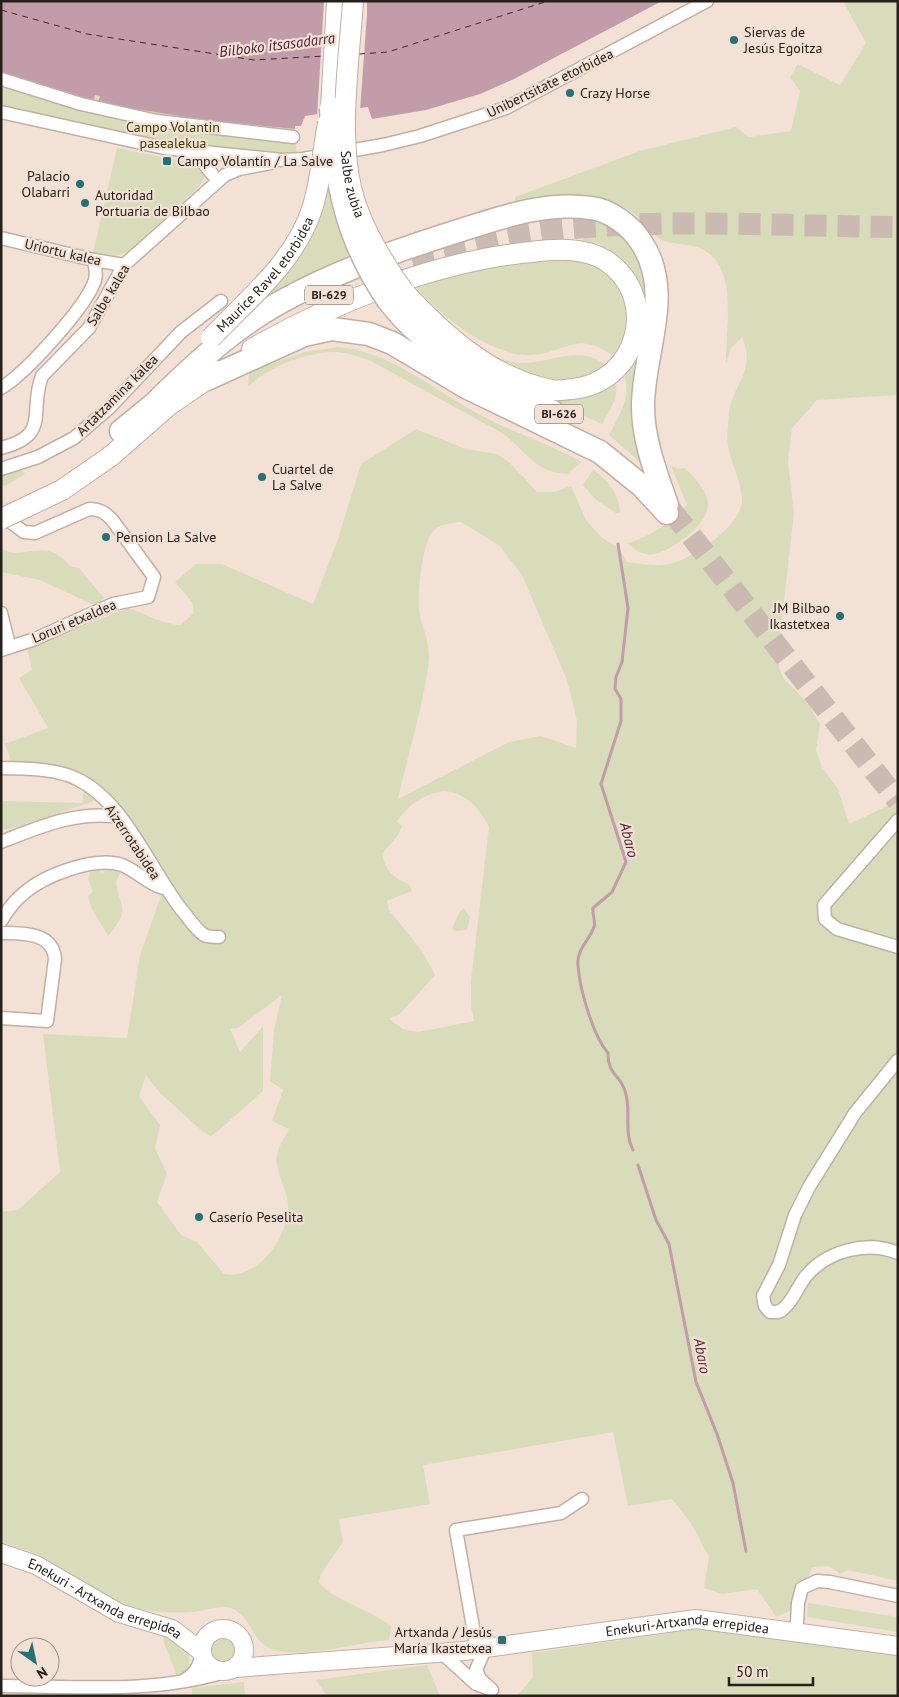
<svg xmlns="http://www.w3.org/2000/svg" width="899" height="1697" font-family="'PT Sans',sans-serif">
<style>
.green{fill:#d9dcba;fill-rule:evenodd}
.water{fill:#c29ca8}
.pier{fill:#f4e1d6}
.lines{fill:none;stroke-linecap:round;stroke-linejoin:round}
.stream{stroke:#c29ca8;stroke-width:3}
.ferry{stroke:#4f1e32;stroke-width:1;stroke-dasharray:6 5;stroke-linecap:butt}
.highway-tunnel{stroke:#cbbab1;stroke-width:22;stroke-dasharray:22 11;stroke-linecap:butt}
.street-casing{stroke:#c1afa4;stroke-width:15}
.secondary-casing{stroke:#c1afa4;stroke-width:20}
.primary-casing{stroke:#c1afa4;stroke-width:22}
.highway-casing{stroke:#c1afa4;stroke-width:25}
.street{stroke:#fff;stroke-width:12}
.secondary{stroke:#fff;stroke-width:18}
.primary{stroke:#fff;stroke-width:20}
.highway{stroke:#fff;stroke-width:22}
.primary-bridge-casing{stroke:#c1afa4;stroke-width:22;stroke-linecap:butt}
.highway-bridge-casing{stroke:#c1afa4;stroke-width:25;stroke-linecap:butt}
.primary-bridge{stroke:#fff;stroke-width:20}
.highway-bridge{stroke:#fff;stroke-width:22}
.poi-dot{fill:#267173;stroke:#f4e1d6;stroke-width:2}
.labels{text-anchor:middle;stroke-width:4.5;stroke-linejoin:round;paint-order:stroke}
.shield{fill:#f4e1d6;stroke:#645a53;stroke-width:1}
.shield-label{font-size:12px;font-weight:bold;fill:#26201b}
.poi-label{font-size:14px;fill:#26201b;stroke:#f4e1d6;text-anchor:start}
.street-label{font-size:14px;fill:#26201b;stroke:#f4e1d6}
.park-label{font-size:14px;fill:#3b3c00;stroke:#f4e1d6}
.water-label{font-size:15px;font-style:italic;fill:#4f1e32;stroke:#f4e1d6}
</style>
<rect width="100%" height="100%" fill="#f4e1d6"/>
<!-- green -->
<g class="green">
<path d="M843,1h55v394l-81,5 -25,28 -4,34 6,51 -15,133v22l5,11 23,23 13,22 -4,26 6,17 16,22 11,35 49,-23v780l-50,-11 -8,4 -11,-8 -16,1 -6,11 -10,8 -3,23 -18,8 -19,-28 -35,5 -18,-6 5,-31 -18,-34 -19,-24 -44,7 -15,-74 -190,33 7,39 -91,15 4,23 -22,32 -2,8c8,15 56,30 72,44l-2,14c-31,2 -92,21 -120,8 -18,-9 -18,-32 -38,-40 -10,-4 -30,4 -41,4 -24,2 -52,-1 -74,-11 -25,-12 -48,-30 -72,-43 -13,-7 -29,-12 -43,-16v-330l17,-2 42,-38 -17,-138 84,4 13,-83 22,-62 -22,-55 -28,-43 -105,35 -6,-1v-28l81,2 5,-27 -76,-15 -6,-17 43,-16 -29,-50 13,-8 -5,-22 101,-40c18,6 34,16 52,17l14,-12 -2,-11 -17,-20 21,-18h26l91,40 24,-62 24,-78 55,-35 50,20 31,5 13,9 27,29h17l17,-6 15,34 15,17 18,11 8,14c15,2 33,6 49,0 21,-7 67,-38 66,-63 -1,-17 -9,-32 -13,-48 -3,-12 -1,-25 0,-38 3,-28 28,-42 13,-76l-11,11 -5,16c-1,-32 13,-95 -22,-114 -13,-7 -34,-5 -44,-11 -9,-6 -16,-17 -24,-24 -35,-28 -82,-14 -121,-9v-9l125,-46 96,-24 13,10 42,-6 9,-40 -10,-14 8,-13 42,21 26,-42zM461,522l39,24 22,29 45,105 10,41 -1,27 -35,-12 -32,6 -111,57c10,-46 25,-91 31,-138 1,-16 -5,-30 -9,-45 -4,-15 2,-68 11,-82 7,-10 19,-11 30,-12zM444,791c22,2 36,17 45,36l-18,153v27l3,14 -56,11 -15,-3 -14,-10 11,-5 35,-39 -13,-24 -33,-41 -2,-9 25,-10 -3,-7c-16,-6 -23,-13 -27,-30l16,-19 4,-8 -5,-6c12,-17 27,-27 47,-30zM282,995l-8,35 -4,51 13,9 -11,31 17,8c-4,8 -12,19 -12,28 -2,17 13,36 11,53 -3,31 -30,69 -64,64l-27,-32 -16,-7 -24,-33 10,-28 -12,-26 5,-23 -21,-29 7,-21 13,17 43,39 8,5 7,-4 46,-41v-65l-23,26 -10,-23 8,-1z"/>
<path d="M1,75l92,25 1,-6 6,2 -2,6 113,19 84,8 2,31 -126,-5 -170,-44z"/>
<path d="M117,148l84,17c7,9 3,14 -3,23l-71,64 -12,4 -22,-3z"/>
<path d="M329,163l22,91 -75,41 -5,-2 -3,-6z"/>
<path d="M584,219l35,7 31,52 1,194 -42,-37c11,-21 26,-44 12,-66l21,-63 -58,-59 22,-2 -23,-4z"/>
<path d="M574,257c16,6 33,13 44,26 3,4 4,11 6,15 8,22 2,40 -11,58 -35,-26 -46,-4 -80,-1 -41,3 -96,-41 -120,-72l77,-16z"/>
<path d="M338,347c51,4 93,41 137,65 34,19 72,31 107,50l-15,12c-33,-2 -40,-23 -65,-41l-131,-72c-11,-4 -22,-8 -34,-9 -29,-1 -69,15 -89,35l1,-14 4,-3 52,-18z"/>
<path d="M485,352c12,5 25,11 38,11 28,0 58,-19 82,2 -38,33 -82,6 -120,-13z"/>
<path d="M614,377c7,18 -3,31 -12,47l-70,-31c40,4 49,11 82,-16z"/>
<path d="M671,466l7,3 6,-1c29,26 34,43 2,69 -8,6 -21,15 -31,17 -11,2 -20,-4 -28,-11 19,-4 48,-22 60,-38z"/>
<path d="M19,467l6,7 -20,12 -3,-1 -1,-13z"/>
<path d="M593,470c14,9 26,24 27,42l-4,1 -20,-13 -13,-15z"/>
<path d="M1,548c20,15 44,-14 69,18l9,2 25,30 -8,8 -56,-26 -39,-8z"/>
<path d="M105,869l16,3 -5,10c5,30 15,26 -8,54l-17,-29 -3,-10 5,-6 -5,-12 2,-7 8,-2 5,3z"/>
<path d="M464,908l6,9 -3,13 -12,1 -3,-3 7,-15z"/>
<path d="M808,1603l90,14v15l-91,-15z"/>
<path d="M711,1627l187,26v43h-381l16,-19 -1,-24z"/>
<path d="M163,1634l9,2 17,15v21l-12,6c-2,-12 -16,-36 -14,-44z"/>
<circle cx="223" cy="1651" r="12"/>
<path d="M427,1665l13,31h-113l-11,-16z"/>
<path d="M244,1682l1,14h-53v-8z"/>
</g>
<!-- water -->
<path class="water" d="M1,1h661l-148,78 -34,15 -54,16 -54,9 -4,-12 -63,9 -4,10h-6v3l-84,-8 -113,-18 2,-7 -5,-1 -2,6 -92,-26z"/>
<!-- pier -->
<path class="pier" d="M324,1h43v13l-7,97 -43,6z"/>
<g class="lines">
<!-- stream -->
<g class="stream">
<path d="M618,544l10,64 -6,54 -6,15 -1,12 6,10v22l-20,63 25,78 -14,30 -19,16c-1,7 3,13 1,19 -5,14 -18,23 -16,39 2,24 15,70 30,87 0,23 12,21 17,38 7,20 -2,40 8,59"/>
<path d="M638,1165l18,55 13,24 27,138 21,52 16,49 13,68"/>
</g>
<!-- ferry -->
<g class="ferry">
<path d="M1,10l86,24 167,26 71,-4"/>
<path d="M359,54l29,-2 160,-51"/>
</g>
<!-- highway-tunnel -->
<g class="highway-tunnel">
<path d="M412,260c47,-11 93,-25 141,-30 114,-12 230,-4 345,-3"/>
<path d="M671,510l227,291"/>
</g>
<defs>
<g id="street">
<path d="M1,79l80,25 76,17 136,16"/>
<path d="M1,112l163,36 118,12 21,-1 80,-14 37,-9 86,-28 201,-107"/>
<path d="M189,154l13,7 10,13"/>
<path d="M1,238l93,22 30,5"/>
<path d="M1,388c24,-14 86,-82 94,-108 2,-7 0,-13 -1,-20"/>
<path d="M1,448c51,-13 27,-36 41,-72l47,-48 35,-63 101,-90 14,-6 32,-6"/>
<path d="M1,469l37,-12 36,-19 34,-29 73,-77 40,-31"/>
<path d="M1,515l23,17 11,1 54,-24c11,0 17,4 24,12l41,56 -6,20 -35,7 -78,35 -34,11"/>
<path d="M1,613l7,28"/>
<path d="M1,768c24,1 54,0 76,11 47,22 73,90 104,130 7,8 14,20 23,26 4,2 10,2 15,2"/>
<path d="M898,820l-74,85 1,14 12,10 61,18"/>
<path d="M1,842c38,-15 77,-32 118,-25"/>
<path d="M1,921c6,-10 13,-20 22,-27 21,-19 72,-38 99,-29 15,6 30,22 43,23"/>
<path d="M1,933c21,0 52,-1 54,26l-8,62 -46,-3"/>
<path d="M898,1060l-43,53 -46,74 -14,28 -16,50 -16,31 2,10 5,6c5,0 10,1 14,-4 9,-7 14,-22 22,-32 21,-25 61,-36 92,-23"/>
<path d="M797,1623l1,-20 4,-15 15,-7 13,1 68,14"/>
<path d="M477,1650l-21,-120 105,-17 21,-14"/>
<path d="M443,1654l33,30 16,6 -12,-11 -4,-9 9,-21"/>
<path d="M183,1681c12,-7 16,-14 19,-27"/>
<path d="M1,1686c74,0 152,8 223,-14"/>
</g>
<g id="secondary">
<path id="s1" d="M1,1553l35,12 83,48 53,16 30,23"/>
<circle cx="223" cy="1650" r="21"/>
<path id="s2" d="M235,1668l229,-17 232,-32 202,27"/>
</g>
<g id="primary">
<path d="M331,108l6,-107"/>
<path d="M252,349c82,-47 185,-88 279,-97 24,-3 52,-5 74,8 57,37 33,124 -34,129 -6,1 -13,2 -19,1 -60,-11 -108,-55 -148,-98"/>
<path d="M111,456l57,-50 51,-35"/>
</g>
<g id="highway">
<path d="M388,300c40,53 106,85 165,112"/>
<path d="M207,379l97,-44 28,-6 37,5 23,9 74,44 134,65 42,34 25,27"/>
<path d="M159,399c32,-31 63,-60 100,-84 60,-38 130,-62 196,-83 45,-14 89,-31 136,-24 19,2 40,18 50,34 34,50 2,110 2,164 0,34 13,67 24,99"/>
<path d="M121,431l49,-40"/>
</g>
</defs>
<!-- street casing -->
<use href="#street" class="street-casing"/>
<!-- secondary casing -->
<use href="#secondary" class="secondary-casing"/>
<!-- primary casing -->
<use href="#primary" class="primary-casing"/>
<!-- highway casing -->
<use href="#highway" class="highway-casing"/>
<!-- street -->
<use href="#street" class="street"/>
<!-- secondary -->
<use href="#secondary" class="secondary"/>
<!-- primary -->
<use href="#primary" class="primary"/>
<!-- highway -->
<use href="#highway" class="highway"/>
<defs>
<g id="primary-bridge">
<path id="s3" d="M353,1c-4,65 -19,151 6,212 10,27 28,55 45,79"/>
<path id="s4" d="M211,338c37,-39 86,-78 102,-132 8,-27 10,-56 15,-83"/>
<path d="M1,519l61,-29 49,-34"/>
</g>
<path id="highway-bridge" d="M331,108c4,73 15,131 57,192"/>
</defs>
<!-- primary-bridge casing -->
<use href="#primary-bridge" class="primary-bridge-casing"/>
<!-- highway-bridge casing -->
<use href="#highway-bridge" class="highway-bridge-casing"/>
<!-- primary-bridge -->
<use href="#primary-bridge" class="primary-bridge"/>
<!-- highway-bridge -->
<use href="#highway-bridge" class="highway-bridge"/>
</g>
<!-- markers -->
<g class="poi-dot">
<circle cx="734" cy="40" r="5"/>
<circle cx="570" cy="93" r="5"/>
<rect x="162" y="156" width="10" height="10" rx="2.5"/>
<circle cx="80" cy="184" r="5"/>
<circle cx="85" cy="203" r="5"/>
<circle cx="262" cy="477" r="5"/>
<circle cx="106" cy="537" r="5"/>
<circle cx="840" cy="616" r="5"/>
<circle cx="199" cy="1217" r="5"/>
<rect x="497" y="1635" width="10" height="10" rx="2.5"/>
</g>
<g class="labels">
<!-- shield labels -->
<g class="shield">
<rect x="305" y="285.5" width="48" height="19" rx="4"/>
<rect x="535" y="404.5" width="48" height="19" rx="4"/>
</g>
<g class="shield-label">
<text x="329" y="299">BI-629</text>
<text x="559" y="418">BI-626</text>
</g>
<!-- poi labels -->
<g class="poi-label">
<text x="744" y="37">Siervas de<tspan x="744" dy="16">Jesús Egoitza</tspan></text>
<text x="580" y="98">Crazy Horse</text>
<text x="177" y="166">Campo Volantín / La Salve</text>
<text x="70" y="181" text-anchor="end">Palacio<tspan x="70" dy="16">Olabarri</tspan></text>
<text x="95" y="200">Autoridad<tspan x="95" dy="16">Portuaria de Bilbao</tspan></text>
<text x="272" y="474">Cuartel de<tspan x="272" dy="16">La Salve</tspan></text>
<text x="116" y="542">Pension La Salve</text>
<text x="830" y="613" text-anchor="end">JM Bilbao<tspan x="830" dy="16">Ikastetxea</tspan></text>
<text x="209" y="1222">Caserío Peselita</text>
<text x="492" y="1637" text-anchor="end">Artxanda / Jesús<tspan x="492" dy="16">María Ikastetxea</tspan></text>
</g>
<!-- street labels -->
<g class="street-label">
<text transform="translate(550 83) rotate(-26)" y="5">Unibertsitate etorbidea</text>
<text dy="5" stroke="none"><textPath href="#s3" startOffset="184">Salbe zubia</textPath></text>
<text transform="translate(63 252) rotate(13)" y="5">Uriortu kalea</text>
<text dy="5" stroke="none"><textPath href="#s4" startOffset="84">Maurice Ravel etorbidea</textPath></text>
<text transform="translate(108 295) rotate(-59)" y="5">Salbe kalea</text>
<text transform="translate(117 395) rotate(-45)" y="5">Artatzamina kalea</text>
<text transform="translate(74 621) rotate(-23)" y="5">Loruri etxaldea</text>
<text transform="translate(133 842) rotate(56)" y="5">Aizerrotabidea</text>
<text dy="5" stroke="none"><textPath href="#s1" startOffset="114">Enekuri - Artxanda errepidea</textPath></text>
<text dy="5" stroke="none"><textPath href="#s2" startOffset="455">Enekuri-Artxanda errepidea</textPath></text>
</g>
<!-- park labels -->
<g class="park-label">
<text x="173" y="132">Campo Volantin<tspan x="173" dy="16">pasealekua</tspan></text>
</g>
<!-- water labels -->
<g class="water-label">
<text transform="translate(277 45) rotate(-7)" y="5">Bilboko itsasadarra</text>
<text transform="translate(629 840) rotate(76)" y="5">Abaro</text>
<text transform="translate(702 1356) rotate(79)" y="5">Abaro</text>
</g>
</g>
<!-- border -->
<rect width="899" height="1697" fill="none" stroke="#26201b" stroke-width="5"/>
<!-- north arrow -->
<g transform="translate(35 1662) rotate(147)"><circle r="24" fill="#f4e1d6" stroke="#a2948b"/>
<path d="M0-4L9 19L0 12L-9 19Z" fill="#267173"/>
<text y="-8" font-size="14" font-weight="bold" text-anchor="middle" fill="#26201b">N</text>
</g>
<!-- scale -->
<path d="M729 1677v8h84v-8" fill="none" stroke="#26201b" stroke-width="2.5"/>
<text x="736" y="1677" font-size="15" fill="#26201b" stroke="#f4e1d6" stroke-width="4" paint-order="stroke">50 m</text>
</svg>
